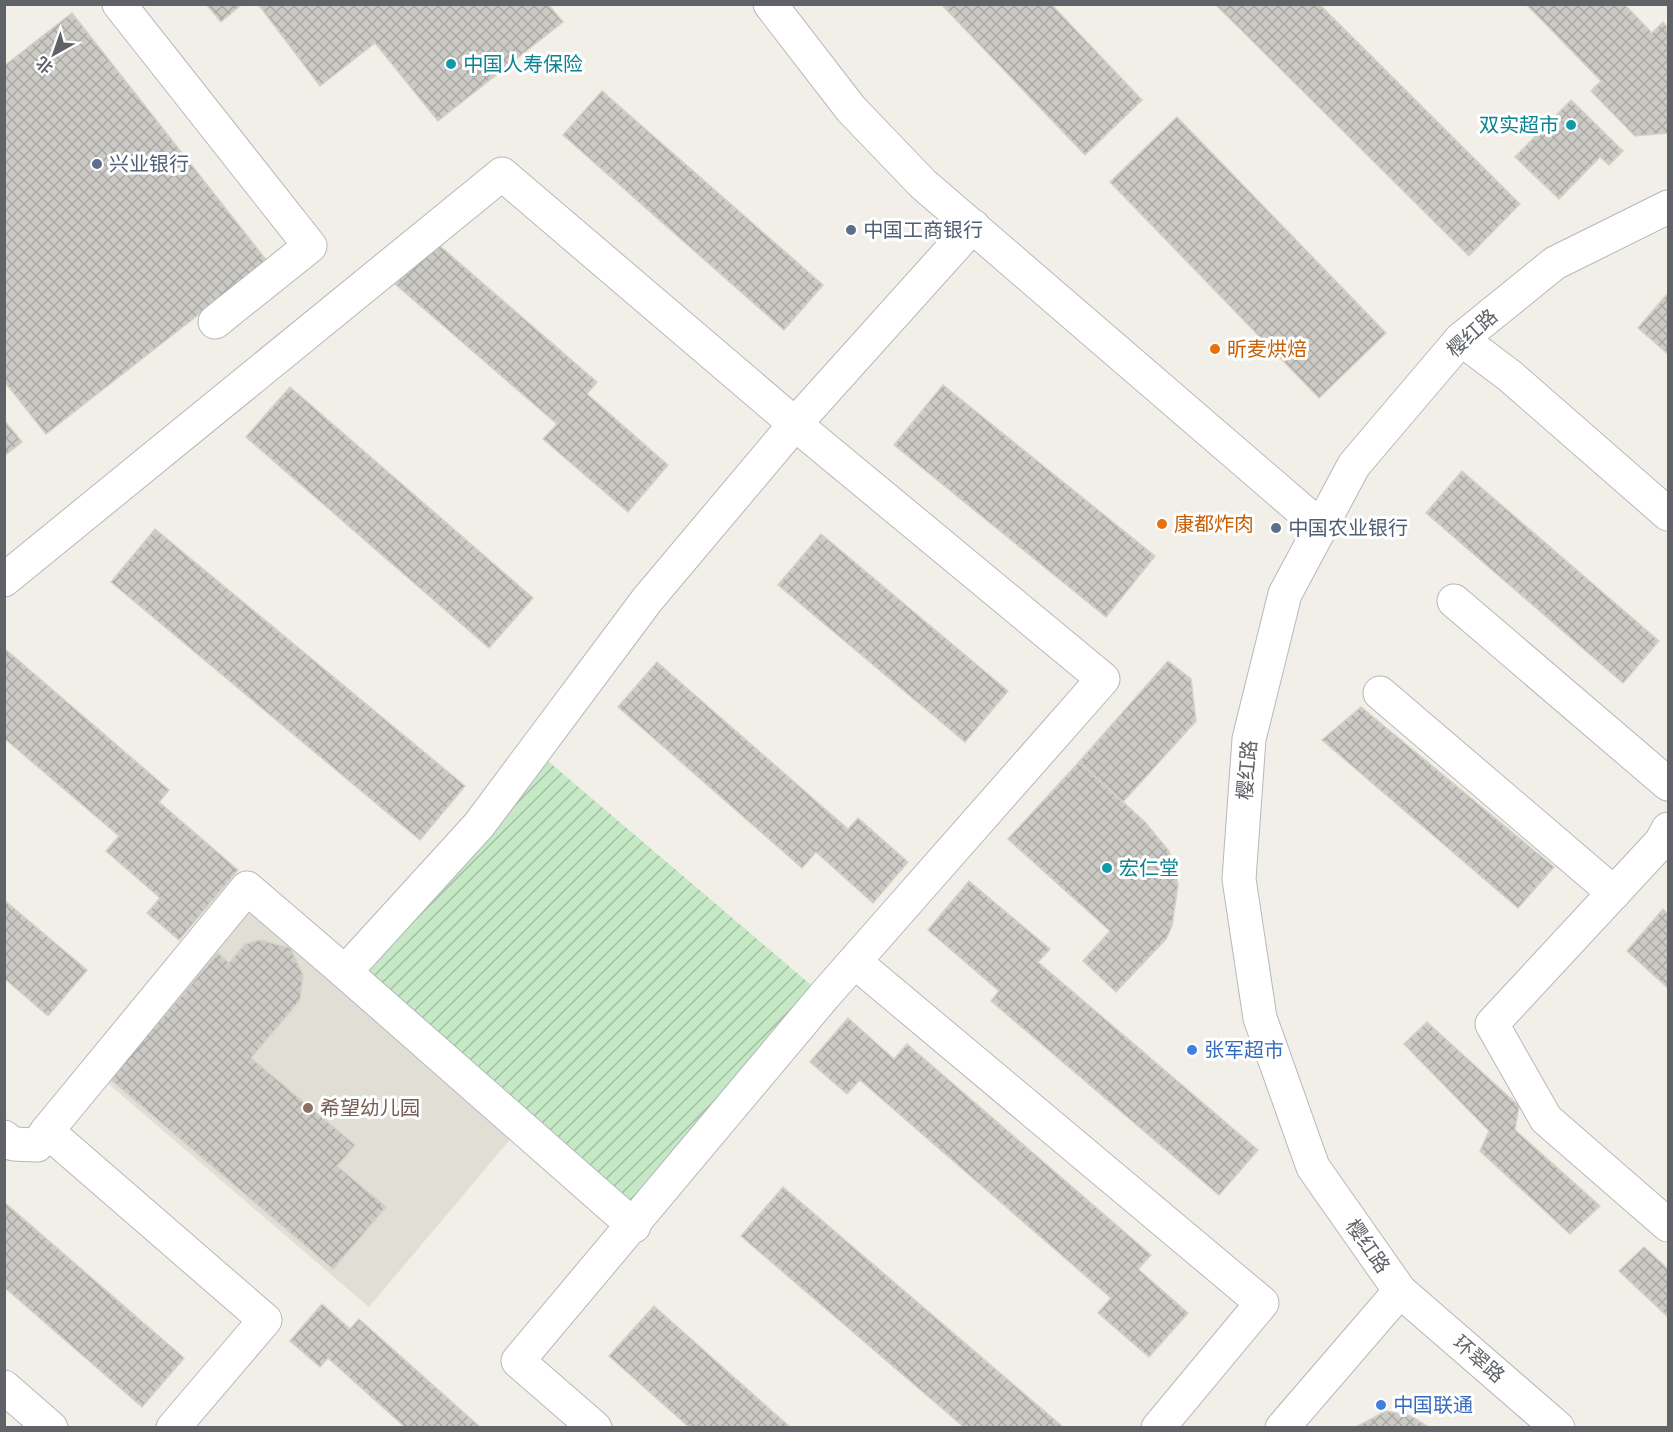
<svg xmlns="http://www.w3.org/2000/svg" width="1673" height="1432" font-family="Arial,'Noto Sans SC',sans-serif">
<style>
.education{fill:#e1ded6}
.garden{fill:url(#garden-furrows)}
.building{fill:url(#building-cross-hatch);stroke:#d6d1c6;stroke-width:1.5}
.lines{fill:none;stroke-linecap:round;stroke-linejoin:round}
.minor-casing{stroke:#b5b8bc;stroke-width:35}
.minor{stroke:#fff;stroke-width:33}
.culture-dot{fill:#0f9aa8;stroke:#fff;stroke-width:2}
.service-dot{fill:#5c6f8a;stroke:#fff;stroke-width:2}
.food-dot{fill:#e8710a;stroke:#fff;stroke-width:2}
.shop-dot{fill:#3f7fe0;stroke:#fff;stroke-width:2}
.education-dot{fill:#8d6e63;stroke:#fff;stroke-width:2}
.labels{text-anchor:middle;stroke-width:6;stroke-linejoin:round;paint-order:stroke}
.culture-label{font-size:20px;fill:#0d838f;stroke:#fff;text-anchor:start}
.service-label{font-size:20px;fill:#4e5e75;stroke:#fff;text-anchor:start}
.street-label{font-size:20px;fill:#5f6368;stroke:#fff}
.food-label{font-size:20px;fill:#c56008;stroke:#fff;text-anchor:start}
.shop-label{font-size:20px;fill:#366cbe;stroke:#fff;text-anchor:start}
.education-label{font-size:20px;fill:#785e54;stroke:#fff;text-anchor:start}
</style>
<defs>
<pattern id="garden-furrows" width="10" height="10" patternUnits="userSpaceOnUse" patternTransform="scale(1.5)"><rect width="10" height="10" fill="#c5e8c5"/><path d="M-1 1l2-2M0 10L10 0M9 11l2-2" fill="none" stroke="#a3c0a4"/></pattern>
<pattern id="building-cross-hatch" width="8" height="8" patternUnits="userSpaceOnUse" patternTransform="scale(1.5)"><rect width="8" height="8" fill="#cccac5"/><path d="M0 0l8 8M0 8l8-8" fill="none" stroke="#a9a8a4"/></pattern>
</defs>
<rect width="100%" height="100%" fill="#f1efe8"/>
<!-- education -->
<path class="education" d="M249,910l263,227 -143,170 -265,-227z"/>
<!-- garden -->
<path class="garden" d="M535,750l289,246 -190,230 -289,-254z"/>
<!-- building -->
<g class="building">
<path d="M206,4h36l-21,18z"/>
<path d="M258,4h290l15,18 -125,99 -63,-78 -55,43z"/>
<path d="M941,4h110l91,96 -57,55z"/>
<path d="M1215,4h104l201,200 -51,52z"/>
<path d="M1526,4h98l28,29 11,-11 5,6v105l-33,3 -44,-45 10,-10z"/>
<path d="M72,13l195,248 -221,173 -42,-53v-315z"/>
<path d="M602,91l221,194 -39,45 -221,-195z"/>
<path d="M1571,100l52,51 -14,14 -9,-8 -41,42 -44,-42z"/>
<path d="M1177,117l209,216 -67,65 -209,-216z"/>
<path d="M433,240l164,142 -10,12 81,71 -40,47 -85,-73 14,-15 -162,-140z"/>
<path d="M1668,293v61l-30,-26z"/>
<path d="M943,385l212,171 -49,61 -212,-172z"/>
<path d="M290,387l243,211 -44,50 -243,-211z"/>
<path d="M4,420l18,22 -18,14z"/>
<path d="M1462,471l197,170 -36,42 -197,-170z"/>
<path d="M155,529l310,257 -45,54 -309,-258z"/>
<path d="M821,534l187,157 -43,51 -187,-157z"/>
<path d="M4,648l165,142 -10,12 79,68 -59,70 -32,-27 13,-15 -54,-47 13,-15 -115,-98z"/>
<path d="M1168,661l23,18 5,42 -73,81 -44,-40z"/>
<path d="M657,662l191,167 10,-11 50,44 -35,41 -57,-51 -14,16 -184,-161z"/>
<path d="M1361,707l193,160 -36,41 -196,-168z"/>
<path d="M1079,762l66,60 24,29 9,34 -6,41 -6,13 -50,53 -33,-31 27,-30 -102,-92z"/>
<path d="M969,881l81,68 -12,13 220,188 -39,45 -228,-194 8,-10 -71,-61z"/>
<path d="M4,900l83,70 -39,46 -44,-38z"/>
<path d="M1663,909l5,5v74l-41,-37z"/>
<path d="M260,940l30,8 13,27 -3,25 -49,58 104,87 -18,21 49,41 -53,62 -223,-190 108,-126 11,10 16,-19z"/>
<path d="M848,1018l46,41 13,-15 244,211 -13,14 50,44 -39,44 -51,-44 13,-15 -251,-218 -13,14 -37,-32z"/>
<path d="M1427,1022l92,84 -4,24 85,76 -30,28 -90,-83 9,-20 -85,-87z"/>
<path d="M783,1187l281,241h-99l-224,-192z"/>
<path d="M4,1202l180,156 -42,49 -138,-120z"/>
<path d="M1644,1247l24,22v48l-49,-46z"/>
<path d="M322,1304l28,25 9,-10 122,109h-75l-78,-70 -8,9 -30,-26z"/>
<path d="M654,1306l137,122h-101l-81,-72z"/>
<path d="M1386,1411l25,5 19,12h-76z"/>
</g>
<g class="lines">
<defs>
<g id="minor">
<path d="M119,4l191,242 -95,76"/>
<path d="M770,4l81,105 72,75 398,343"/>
<path d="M1461,339l49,37 158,138"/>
<path d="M4,580l498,-406 293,250 308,255 -279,317 -306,365 77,67"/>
<path d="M1454,601l214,183"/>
<path d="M1380,693l234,200"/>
<path d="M1668,829l-7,13 -169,182 54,95 122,106"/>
<path d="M855,962l407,341 -104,125"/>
<path d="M4,1137l9,7 24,1 10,-14"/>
<path d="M634,1226l-289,-254 134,-147 168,-225 148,-176 178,-198"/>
<path d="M1400,1291l158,137"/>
<path d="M4,1387l47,41"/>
<path d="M173,1428l92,-108 -218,-189 200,-243 98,84"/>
<path d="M1282,1428l118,-137 -87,-124 -53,-149 -21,-139 10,-140 36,-145 69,-129 107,-126 94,-76 113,-56"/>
</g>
</defs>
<!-- minor casing -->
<use href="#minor" class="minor-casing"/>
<!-- minor -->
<use href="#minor" class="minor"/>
</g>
<!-- markers -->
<g class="culture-dot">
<circle cx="451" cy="64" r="6"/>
<circle cx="1571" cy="125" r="6"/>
<circle cx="1107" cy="868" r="6"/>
</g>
<g class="service-dot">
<circle cx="97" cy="164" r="6"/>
<circle cx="851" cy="230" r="6"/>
<circle cx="1276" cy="528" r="6"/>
</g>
<g class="food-dot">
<circle cx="1215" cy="349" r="6"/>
<circle cx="1162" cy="524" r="6"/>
</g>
<g class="shop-dot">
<circle cx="1192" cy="1050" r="6"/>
<circle cx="1381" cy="1405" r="6"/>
</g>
<circle class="education-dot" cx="308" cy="1108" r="6"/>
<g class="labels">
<!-- culture labels -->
<g class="culture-label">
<text x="463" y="71">中国人寿保险</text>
<text x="1559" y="132" text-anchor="end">双实超市</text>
<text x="1119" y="875">宏仁堂</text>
</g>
<!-- service labels -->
<g class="service-label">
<text x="109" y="171">兴业银行</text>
<text x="863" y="237">中国工商银行</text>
<text x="1288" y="535">中国农业银行</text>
</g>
<!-- street labels -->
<g class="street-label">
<text transform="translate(1472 333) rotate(-42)" y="7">樱红路</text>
<text transform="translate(1247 770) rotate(-85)" y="7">樱红路</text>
<text transform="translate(1368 1246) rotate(55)" y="7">樱红路</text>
<text transform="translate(1479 1359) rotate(41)" y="7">环翠路</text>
</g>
<!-- food labels -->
<g class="food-label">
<text x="1227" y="356">昕麦烘焙</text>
<text x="1174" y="531">康都炸肉</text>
</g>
<!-- shop labels -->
<g class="shop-label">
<text x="1204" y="1057">张军超市</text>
<text x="1393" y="1412">中国联通</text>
</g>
<!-- education labels -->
<g class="education-label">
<text x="320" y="1115">希望幼儿园</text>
</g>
</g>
<!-- border -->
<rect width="1673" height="1432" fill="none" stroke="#5f6368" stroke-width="12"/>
<!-- north arrow -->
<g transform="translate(54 54) rotate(220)" stroke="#ffffff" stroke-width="4.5" paint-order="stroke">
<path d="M0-4.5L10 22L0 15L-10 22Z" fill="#5f6368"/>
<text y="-9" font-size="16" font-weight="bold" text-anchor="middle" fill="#5f6368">北</text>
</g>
</svg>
